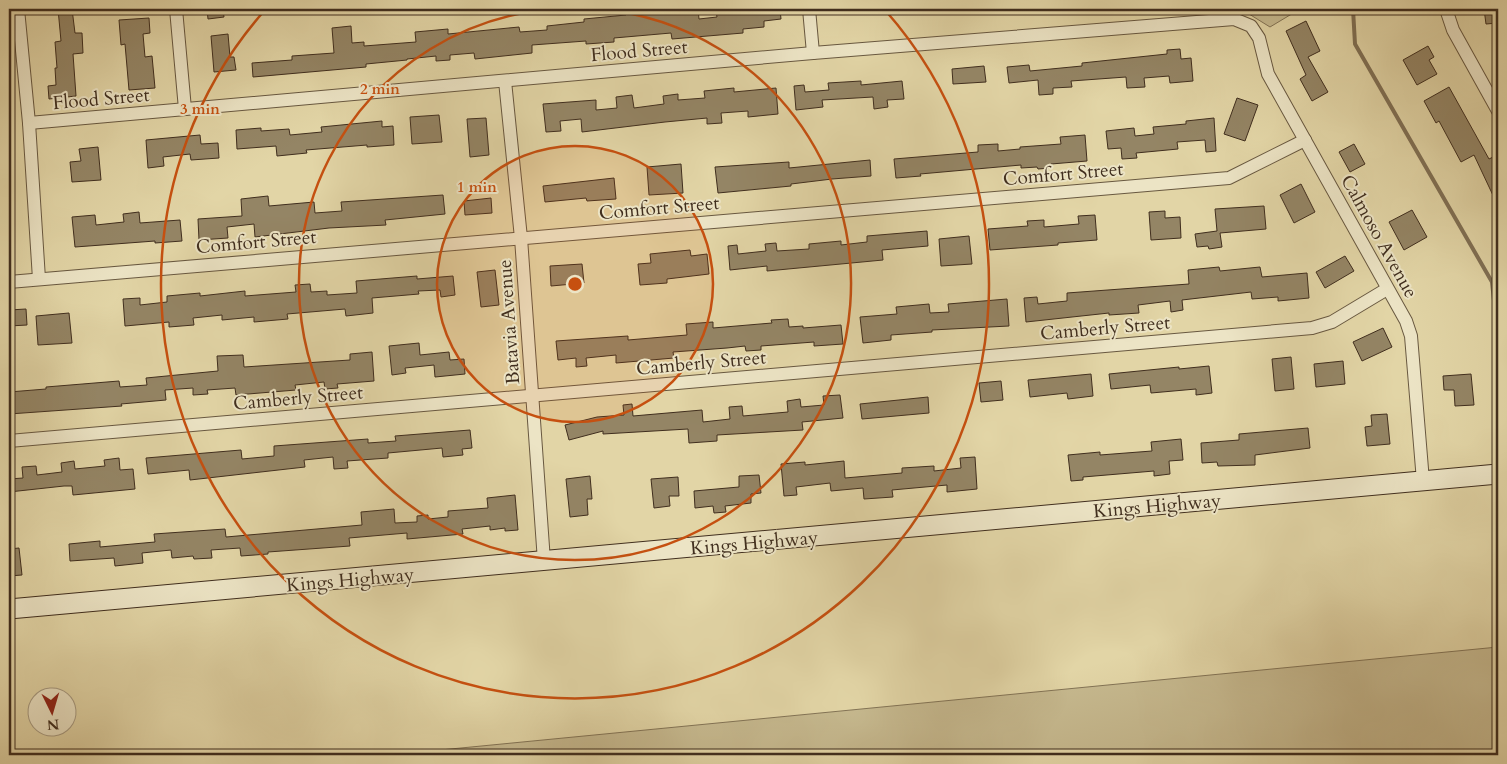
<svg xmlns="http://www.w3.org/2000/svg" width="1507" height="764" font-family="Cardo,serif">
<style>
.green{fill:#c6b98f;stroke:#837456}
.lines{fill:none;stroke-linecap:round;stroke-linejoin:round}
.stream{stroke:#807054;stroke-width:4}
.building{fill:#948565;stroke:#402e1e}
.street-casing{stroke:#685840;stroke-width:14}
.secondary-casing{stroke:#402e1e;stroke-width:21}
.street{stroke:#ece4c5;stroke-width:12}
.secondary{stroke:#ece4c5;stroke-width:19}
.ring{fill:none;stroke:#c65010;stroke-width:2.5}
.labels{text-anchor:middle;stroke-width:4;stroke-linejoin:round;paint-order:stroke}
.street-label{font-size:19px;fill:#402e1e;stroke:#ece4c5}
.centre{fill:#c65010;stroke:#ece4c5;stroke-width:2.5}
.ring-label{font-size:15px;text-anchor:middle;font-weight:bold;fill:#c65010;stroke:#ece4c5;stroke-width:4;stroke-linejoin:round;paint-order:stroke}
</style>
<rect width="100%" height="100%" fill="#e2d5a6"/>
<filter id="stains"><feTurbulence type="fractalNoise" baseFrequency=".004" numOctaves="4"/><feColorMatrix values="0 0 0 0 .2 0 0 0 0 .09 0 0 0 0 .02 0 0 0 .5 -.17"/></filter>
<radialGradient id="worn" r=".72"><stop offset=".6" stop-color="#630" stop-opacity="0"/><stop offset="1" stop-color="#630" stop-opacity=".3"/></radialGradient>
<!-- green -->
<g class="green">
<path d="M1241,9h59l-30,18z"/>
<path d="M1498,647v108h-1109z"/>
</g>
<g class="lines">
<!-- stream -->
<path class="stream" d="M1353,9l2,35 137,238 6,56"/>
</g>
<!-- building -->
<g class="building">
<path d="M58,9h14l3,24h7l1,20 -10,1 3,42 -27,3 -1,-13 8,-1 -1,-17h2l-2,-26 6,-1z"/>
<path d="M207,9h16l1,8 -16,2z"/>
<path d="M626,9h31v4l41,-4 1,10 18,-2 -1,-6 11,-1v-1h53l1,10 -17,2v6l-21,2v4l-71,6 -1,-6 -57,5v4l-28,2v-3l-54,4v8l-57,6 -1,-6 -24,2v5l-14,1v-5l-29,3v1l-41,4v3l-113,10 -1,-14 40,-3v-4l42,-3 -2,-25 19,-2 1,17 12,-1v4l52,-4 -1,-10 33,-3v5l71,-7 1,5 27,-2v-4l37,-4v-3l42,-4z"/>
<path d="M1484,9h14v14l-12,1z"/>
<path d="M149,18l1,15 -7,1 2,23 7,-1 3,32 -26,2 -4,-46 -4,1 -2,-25z"/>
<path d="M1306,21l14,30 -12,6 20,35 -16,9 -12,-22 6,-4 -20,-44z"/>
<path d="M228,34l2,23h4l2,13 -22,2 -3,-36z"/>
<path d="M1428,46l6,11 -5,3 8,14 -20,11 -14,-25z"/>
<path d="M1180,49l1,10 10,-1 2,23 -23,2 -1,-7 -25,2 1,9 -18,1 -1,-11 -55,4 1,6 -19,1v6l-14,1 -1,-15 -29,3 -2,-16 22,-2 1,6 52,-5v-3l85,-9v-4z"/>
<path d="M984,66l2,16 -33,2 -1,-15z"/>
<path d="M861,81v4l41,-4 2,18 -17,1 1,7 -14,2 -1,-12 -51,3 1,7 -27,3 -2,-24 10,-1 1,7 24,-2 -1,-7z"/>
<path d="M1449,87l40,72 6,-3 3,7v43l-24,-51 -13,7 -22,-41 -3,2 -12,-22z"/>
<path d="M734,88v4l42,-4 2,26 -30,3v-6l-27,2 1,10 -15,1v-6l-42,4 -83,10 -1,-13 -21,2 1,10 -15,1 -3,-28 53,-4v10l21,-2 -1,-11 16,-2 2,13 30,-4 -1,-8 15,-2v6l27,-2 -1,-7z"/>
<path d="M1237,98l21,7 -13,36 -21,-7z"/>
<path d="M439,115l3,27 -30,2 -2,-27z"/>
<path d="M486,118l3,37 -19,2 -3,-38z"/>
<path d="M1214,118l2,33 -10,1 -1,-12 -28,2 1,7 -42,4 1,5 -15,1 -1,-11 -13,1 -2,-18 28,-3 1,8 19,-2 -1,-7 33,-3v-3z"/>
<path d="M382,121v6l11,-1 1,19 -27,2v-2l-61,5 1,3 -30,3 -1,-10 -39,3 -1,-19 25,-2v3l28,-2 1,6 32,-3 -1,-5z"/>
<path d="M200,135l1,9 17,-1 1,15 -28,2 -1,-6 -27,3 1,9 -16,2 -2,-28z"/>
<path d="M1085,135l2,26 -36,3v4l-13,1 -1,-2 -16,1v-3l-101,9 1,2 -25,2 -2,-19 84,-7v-7l20,-1v7l22,-2v-2l41,-3 -1,-7z"/>
<path d="M1354,144l11,20 -15,8 -11,-20z"/>
<path d="M98,147l3,33 -29,2 -2,-20 11,-1 -2,-12z"/>
<path d="M870,160l1,16 -39,3 -41,5v2l-73,7 -3,-26 74,-5v6z"/>
<path d="M681,164l2,29 -34,2 -2,-28z"/>
<path d="M614,178l2,21 -29,2 -1,-3 -41,4 -2,-16z"/>
<path d="M1301,184l14,28 -21,11 -14,-28z"/>
<path d="M443,195l2,19 -60,6 1,5 -57,3 -74,9 -1,-13 -27,3 1,11 -29,2 -1,-21 44,-3 -1,-17 27,-3 1,10 45,-4 1,11 27,-2 -1,-9z"/>
<path d="M491,198l1,15 -27,2 -1,-14z"/>
<path d="M1264,206l2,23 -46,4 2,14 -13,2 -1,-3 -11,1 -2,-13 22,-3 -2,-22z"/>
<path d="M1412,210l15,27 -23,13 -15,-28z"/>
<path d="M1165,211v7l15,-1 1,21 -30,2 -2,-28z"/>
<path d="M139,212l1,11 40,-3 2,21 -27,2v-2l-80,6 -3,-30 23,-2 1,10 28,-3 -1,-8z"/>
<path d="M1095,215l2,25 -39,3v2l-68,5 -2,-21 40,-3 -1,-5 17,-1v7l35,-3 -1,-8z"/>
<path d="M927,231l1,15 -46,4 1,10 -116,11v-5l-37,4 -2,-24 9,-1 1,9 28,-3 -1,-7 11,-1 1,8 32,-2v-5l32,-3v4l26,-3v-6z"/>
<path d="M969,236l3,28 -31,2 -2,-27z"/>
<path d="M690,250l1,6 16,-2 2,20 -42,5v4l-27,2 -2,-21 13,-1 -1,-9z"/>
<path d="M1345,256l9,15 -29,17 -9,-16z"/>
<path d="M582,264l2,19 -33,3 -1,-20z"/>
<path d="M1219,267l1,4 40,-4 2,10 45,-4 2,25 -31,3v-4l-26,2 -1,-7 -69,8 1,10 -12,2 -1,-11 -32,4 1,8 -30,2v-2l-83,9 -2,-24 13,-1 1,7 29,-3v-8l122,-9 -1,-14z"/>
<path d="M495,270l4,35 -18,2 -4,-35z"/>
<path d="M417,276v3l36,-3 2,19 -14,2 -1,-7 -22,1 1,3 -47,4 1,15 -27,3 -1,-7 -58,5 1,5 -34,3v-5l-32,3v-5l-29,3 1,7 -25,2v-5l-44,4 -2,-27 17,-1v7l27,-3v-6l33,-3v3l45,-5v5l51,-4 -1,-7 15,-1 1,8 16,-1v4l30,-2 -1,-12z"/>
<path d="M1007,299l2,27 -77,4v2l-41,3v5l-28,3 -3,-26 37,-3 -1,-7 33,-3 1,9 19,-1 -1,-8z"/>
<path d="M26,309l1,16 -18,1v-16z"/>
<path d="M69,313l3,30 -34,2 -2,-29z"/>
<path d="M788,319l1,8 14,-1v2l38,-3 2,19 -29,2v-4l-53,4v4l-15,1 -1,-5 -18,2 -54,4 1,6 -58,5v-8l-30,3 1,8 -11,1v-9l-18,2 -2,-19 72,-5v4l59,-5 -1,-11 27,-2v6l59,-5 -1,-3z"/>
<path d="M1383,328l9,19 -30,14 -9,-19z"/>
<path d="M419,343l1,12 29,-3 1,8 14,-1 1,15 -30,3 -1,-12 -29,3 1,5 -14,2 -3,-29z"/>
<path d="M372,352l2,29 -37,3 1,4 -13,1 -1,-7 -29,3 1,5 -60,5 -1,-7 -28,2 1,4 -15,1v-7l-28,2 1,10 -45,4 1,2 -113,8v-22l37,-3v-2l73,-6 1,6 27,-2 -1,-7 72,-7 -1,-15 26,-1 1,12 106,-7v-6z"/>
<path d="M1291,357l3,32 -19,2 -3,-32z"/>
<path d="M1343,361l2,23 -29,3 -2,-23z"/>
<path d="M1209,366l3,27 -16,2v-6l-45,4 -1,-8 -39,4 -2,-15 70,-7v2z"/>
<path d="M1091,374l2,22 -25,3 -1,-6 -37,4 -2,-17z"/>
<path d="M1471,374l3,31 -19,1 -1,-16h-10l-1,-14z"/>
<path d="M1001,381l2,19 -22,2 -2,-19z"/>
<path d="M840,395l3,23 -41,4 1,8 -86,5v6l-28,2 -1,-14 -85,5v-3l-34,9 -4,-15 32,-8 27,-2 -1,-10 9,-1 1,12 69,-6 1,12 27,-3 -1,-12 13,-1 1,10 45,-4 -1,-11 13,-2 1,8 23,-2 -1,-9z"/>
<path d="M928,397l1,16 -67,6 -2,-15z"/>
<path d="M1387,414l3,30 -23,2 -2,-19 7,-1 -1,-11z"/>
<path d="M1308,428l2,20 -55,7v10l-37,1 -1,-4 -15,1 -1,-20 38,-3v-6z"/>
<path d="M470,430l2,18 -10,1 1,6 -20,2 -1,-9 -54,5v5l-41,3 1,7 -14,1 -1,-12 -29,3 1,7 -115,13 -1,-10 -41,4 -2,-16 95,-8 1,9 32,-3v-10l94,-7v4l28,-2 -1,-5z"/>
<path d="M1181,439l2,21 -14,1 1,13 -16,2v-5l-71,6v3l-12,1 -3,-26 32,-3v3l52,-4 -1,-9z"/>
<path d="M975,457l2,32 -30,3v-7l-55,5 1,7 -29,2 -1,-11 -32,3 -1,-8 -34,4 1,8 -13,1 -3,-32 24,-2v3l39,-4 1,17 57,-5v-5l32,-2v5l27,-3 -1,-10z"/>
<path d="M119,458l1,12 13,-1 2,20 -62,6 -1,-9h-8l-55,6v-13l14,-1 -1,-11 14,-1 1,9 25,-3 -1,-9 13,-2 1,8 30,-3 -1,-6z"/>
<path d="M759,475l2,18 -10,1v9l-26,3 1,6 -12,1 -1,-7 -18,2 -1,-17 45,-4v-11z"/>
<path d="M590,476l2,23h-5l1,16 -18,2 -4,-38z"/>
<path d="M678,477l1,19h-10l1,10 -16,2 -3,-29z"/>
<path d="M515,495l3,35 -13,1v-3l-15,2v-4l-28,3 1,5 -56,5v-6l-58,5 1,8 -82,6v2l-27,2 -1,-8 -29,2 1,8 -18,1 -1,-3 -21,2 -1,-8 -29,3 1,10 -28,3 -1,-8 -44,3 -1,-17 31,-3v6l55,-5 -1,-8 71,-5 1,8 136,-12 -1,-13 33,-3 1,14 22,-1v-6l11,-1v4l20,-2v-6l40,-3 -1,-10z"/>
<path d="M19,548l3,27 -13,1v-27z"/>
</g>
<g class="lines">
<defs>
<g id="street">
<path d="M18,9l11,114 10,156"/>
<path d="M176,9l9,100"/>
<path d="M809,9l4,44"/>
<path d="M1446,9l7,21 45,81"/>
<path d="M505,81l16,157 23,323"/>
<path d="M29,123l784,-70 421,-34 17,7 8,12 9,36 138,247 5,15 12,145"/>
<path d="M9,282l1220,-104 76,-38"/>
<path d="M9,441l1303,-113 20,-6 55,-33"/>
</g>
<path id="secondary" d="M9,609l1489,-135"/>
</defs>
<!-- street casing -->
<use href="#street" class="street-casing"/>
<!-- secondary casing -->
<use href="#secondary" class="secondary-casing"/>
<!-- street -->
<use href="#street" class="street"/>
<!-- secondary -->
<use href="#secondary" class="secondary"/>
</g>
<!-- distance rings -->
<circle cx="575" cy="284" r="138" fill="#c65010" fill-opacity=".12"/>
<g class="ring">
<circle cx="575" cy="284" r="138"/>
<path d="M597 9A276 276 0 1 1 553 9"/>
<path d="M885 10A414 414 0 1 1 265 10"/>
</g>
<g class="labels">
<!-- street labels -->
<g class="street-label">
<text transform="translate(639 50) rotate(-5)" y="7">Flood Street</text>
<text transform="translate(101 98) rotate(-5)" y="7">Flood Street</text>
<text transform="translate(1063 173) rotate(-5)" y="7">Comfort Street</text>
<text transform="translate(659 207) rotate(-5)" y="7">Comfort Street</text>
<text transform="translate(1380 236) rotate(61)" y="7">Calmoso Avenue</text>
<text transform="translate(256 241) rotate(-5)" y="7">Comfort Street</text>
<text transform="translate(508 322) rotate(-94)" y="7">Batavia Avenue</text>
<text transform="translate(1105 327) rotate(-5)" y="7">Camberly Street</text>
<text transform="translate(701 362) rotate(-5)" y="7">Camberly Street</text>
<text transform="translate(298 397) rotate(-5)" y="7">Camberly Street</text>
<text transform="translate(1157 505) rotate(-5)" y="7">Kings Highway</text>
<text transform="translate(754 542) rotate(-5)" y="7">Kings Highway</text>
<text transform="translate(350 579) rotate(-5)" y="7">Kings Highway</text>
</g>
</g>
<circle cx="575" cy="284" r="8" class="centre"/>
<g class="ring-label">
<text x="380" y="94">2 min</text>
<text x="200" y="114">3 min</text>
<text x="477" y="192">1 min</text>
</g>
<!-- margin -->
<rect width="1507" height="764" fill="none" stroke="#e2d5a6" stroke-width="30"/>
<rect x="10" y="10" width="1487" height="744" fill="none" stroke="#402e1e" stroke-width="2.5"/>
<rect x="15" y="15" width="1477" height="734" fill="none" stroke="#402e1e"/>
<!-- north arrow -->
<g transform="translate(52 712) rotate(175)"><circle r="24" fill="#ece4c5" stroke="#a79b82"/>
<path d="M0-4L9 19L0 12L-9 19Z" fill="#8f2418"/>
<text y="-8" font-size="14" font-weight="bold" text-anchor="middle" fill="#402e1e">N</text>
</g>
<rect width="100%" height="100%" filter="url(#stains)"/>
<rect width="100%" height="100%" fill="url(#worn)"/>
</svg>
